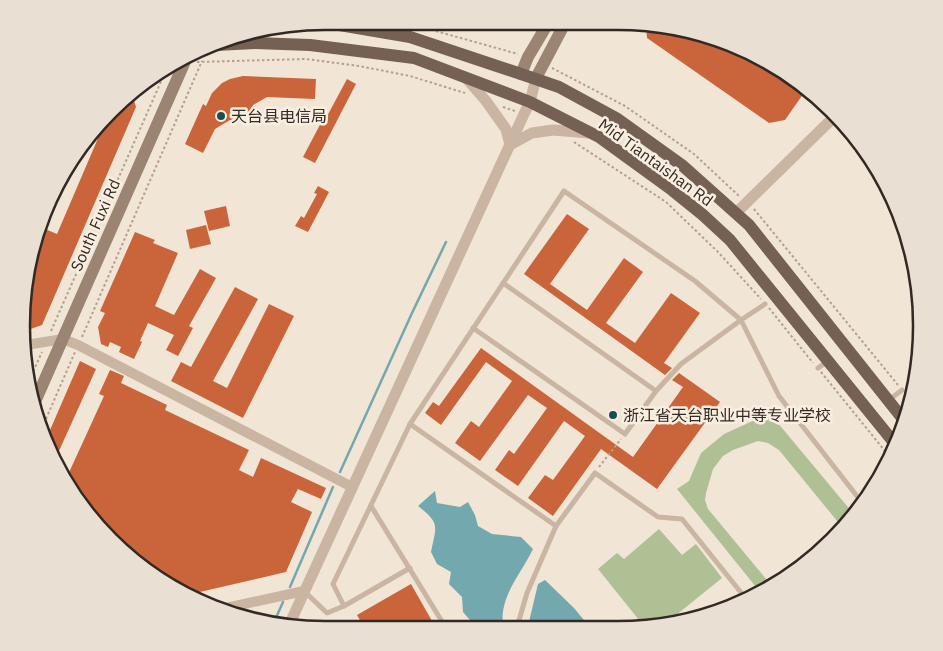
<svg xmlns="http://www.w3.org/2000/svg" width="943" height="651" font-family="'IBM Plex Sans','Noto Sans SC',sans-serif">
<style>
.green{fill:#afc095}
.water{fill:#73a9ae}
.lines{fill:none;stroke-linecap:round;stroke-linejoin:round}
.stream{stroke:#73a9ae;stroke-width:2.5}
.building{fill:#ca643a}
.path{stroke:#b49f8b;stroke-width:2;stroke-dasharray:2.5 2.5;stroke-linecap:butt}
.service{stroke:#c9b5a1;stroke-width:5}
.minor{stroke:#c9b5a1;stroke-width:10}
.tertiary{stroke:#c9b5a1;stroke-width:11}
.secondary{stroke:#9c8473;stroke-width:12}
.primary{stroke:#756154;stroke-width:12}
.poi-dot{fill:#194e55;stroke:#f9efe1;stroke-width:2}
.labels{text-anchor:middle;stroke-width:5;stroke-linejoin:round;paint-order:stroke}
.poi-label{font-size:16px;fill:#332924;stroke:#f9efe1;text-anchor:start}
.street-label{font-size:16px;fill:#332924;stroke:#f9efe1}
.rim{fill:none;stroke:#332924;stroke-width:2.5}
</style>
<rect width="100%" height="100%" fill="#f1e5d5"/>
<!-- green -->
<g class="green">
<path d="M767,410l85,102 -10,15 -63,-77 -11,-7 -10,-2 -25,9 -10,6 -10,13 -7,24 -1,7 3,9 63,76 -11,7 -83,-103 12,-8 12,-28 23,-19 35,-16z"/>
<path d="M659,529l23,26 14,-11 26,34 -57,46 -22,1 -45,-56 19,-16 7,6z"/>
</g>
<!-- water -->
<g class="water">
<path d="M435,491l2,12 23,4 8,-5 7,13 3,11 14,8 29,3 12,12c-13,27 -34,47 -30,78h-27l-13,-15 -1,-15 -13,-13 2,-12 -14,-8 -6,-12c5,-26 10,-28 -13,-46z"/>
<path d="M545,580l29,28 14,17 -60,1 10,-42z"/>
</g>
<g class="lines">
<!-- stream -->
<g class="stream">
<path d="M340,472l72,-159 34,-71"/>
<path d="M290,587l43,-100"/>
<path d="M275,620l8,-18"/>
</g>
</g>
<!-- building -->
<g class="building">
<path d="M646,27h31l92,35 37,28 -21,30 -16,3 -122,-85z"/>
<path d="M243,76l73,3 -1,20 -48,-2 -14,8 -2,7 -15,10 -6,-2 -15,9 -12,24 -18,-9 18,-40 3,2 6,-13 10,-10 8,-4z"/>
<path d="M347,79l9,5 -41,79 -12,-6 20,-38 2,1z"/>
<path d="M132,94l4,13 -87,202 -7,16 -17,6v-21l6,-15 -7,-3v-6l21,-77 15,-25 4,1 -19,44 12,5 51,-119z"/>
<path d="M318,186l11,6 -21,40 -13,-6 6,-10 3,2 13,-24 -3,-1z"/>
<path d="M226,206l4,20 -21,5 -5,-20z"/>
<path d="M567,214l22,15 -39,55 37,26 37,-52 19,14 -37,51 29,20 36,-50 29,20 -36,50 8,5 -7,7 -141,-101z"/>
<path d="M206,225l5,19 -21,5 -4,-19z"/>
<path d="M135,232l20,8 -2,3 25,10 -23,53 19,9 26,-46 16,9 -27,48 4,2 -15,28 -12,-6 8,-15 -26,-12 -8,18 2,1 -8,17 -15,-7 2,-5 -11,-5 -2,5 -7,-3 -3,-17 7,-14 -5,-2z"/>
<path d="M235,287l23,12 -45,82 14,7 42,-84 25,12 -51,102 -72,-37 10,-19 10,5z"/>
<path d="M481,348l152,109 50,-70 -11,-7 7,-7 41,29 -63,87 -56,-40 -48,67 -25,-18 17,-23 8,5 32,-44 -21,-15 -46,65 -23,-16 14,-20 5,4 33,-46 -19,-13 -48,66 -25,-18 16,-22 8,6 33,-46 -26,-19 -45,63 -16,-12 8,-11 6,4z"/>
<path d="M80,361l16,8 -42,93 -9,-25h2z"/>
<path d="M110,370l14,6 -3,7 46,22 -2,5 84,40 -10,20 14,7 8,-19 65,30 -5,11 -23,-10 -7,13 21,10 -26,60 -95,22 -81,-54 -44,-61 38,-83 -5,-2z"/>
<path d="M411,584l25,44 -71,1 -8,-14z"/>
</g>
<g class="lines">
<!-- path -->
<g class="path">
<path d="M407,23l111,31"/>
<path d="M197,62l109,-3 53,7 51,10 55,17"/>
<path d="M552,68l73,38 69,48 45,42"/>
<path d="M503,107l12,4"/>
<path d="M574,142l92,60 52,50 43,47"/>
<path d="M754,209l144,176"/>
<path d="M769,308l44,55"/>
<path d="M51,331l116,-263"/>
<path d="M82,337l120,-276"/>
<path d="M821,372l68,84"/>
<path d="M27,385l15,-33"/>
<path d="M42,428l33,-76"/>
<path d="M599,467l22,-28"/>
</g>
<!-- service -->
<g class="service">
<path d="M765,304l-24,16 38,76 81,104"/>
<path d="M473,328l152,106 31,-43 -153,-108"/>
<path d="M818,368l10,-7"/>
<path d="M889,400l13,-10"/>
<path d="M410,424l146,102 39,-53 63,44 24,2 65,81"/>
<path d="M371,506l75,122"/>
<path d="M304,591l23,22 17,-7 66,-38"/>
<path d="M344,606l-11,-22 77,-160 154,-233 131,90 46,39 -60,44 -25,27"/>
<path d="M517,627l10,-34 29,-67"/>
</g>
<!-- minor -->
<g class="minor">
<path d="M26,345l37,-6 15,6 274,142"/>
<path d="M221,609l83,-18"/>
</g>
<!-- tertiary -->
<g class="tertiary">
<path d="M466,78l20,23 20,28 4,16 22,-12 21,-3 36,3"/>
<path d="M736,213l100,-98"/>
<path d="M290,623l234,-509 6,-12 6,-24"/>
</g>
<!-- secondary -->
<g class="secondary">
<path d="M521,74l7,-17 19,-32"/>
<path d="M536,78l28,-53"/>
<path d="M34,404l152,-345"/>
</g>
<!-- primary -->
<g class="primary">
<path d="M322,22l88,15 111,37 38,13 57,31 67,48 66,59 154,194"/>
<path d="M216,45l39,-2 55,2 104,13 116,44 69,35 73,53 31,25 27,25 166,205"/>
</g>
</g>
<!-- markers -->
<g class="poi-dot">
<circle cx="221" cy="116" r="5"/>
<circle cx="613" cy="415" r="5"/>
</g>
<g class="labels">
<!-- poi labels -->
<g class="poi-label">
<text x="231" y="122">天台县电信局</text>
<text x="623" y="421">浙江省天台职业中等专业学校</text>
</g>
<!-- street labels -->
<g class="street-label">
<text transform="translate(656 162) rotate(36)" y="6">Mid Tiantaishan Rd</text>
<text transform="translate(95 225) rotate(-66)" y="6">South Fuxi Rd</text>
</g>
</g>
<!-- crop -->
<path d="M0 0H943V651H0ZM325 30H618A295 295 0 0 1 913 325V326A295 295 0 0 1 618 621H325A295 295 0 0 1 30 326V325A295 295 0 0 1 325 30Z" fill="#e9dfd2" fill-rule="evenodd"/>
<path class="rim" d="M325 30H618A295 295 0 0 1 913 325V326A295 295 0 0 1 618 621H325A295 295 0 0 1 30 326V325A295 295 0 0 1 325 30Z"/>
</svg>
